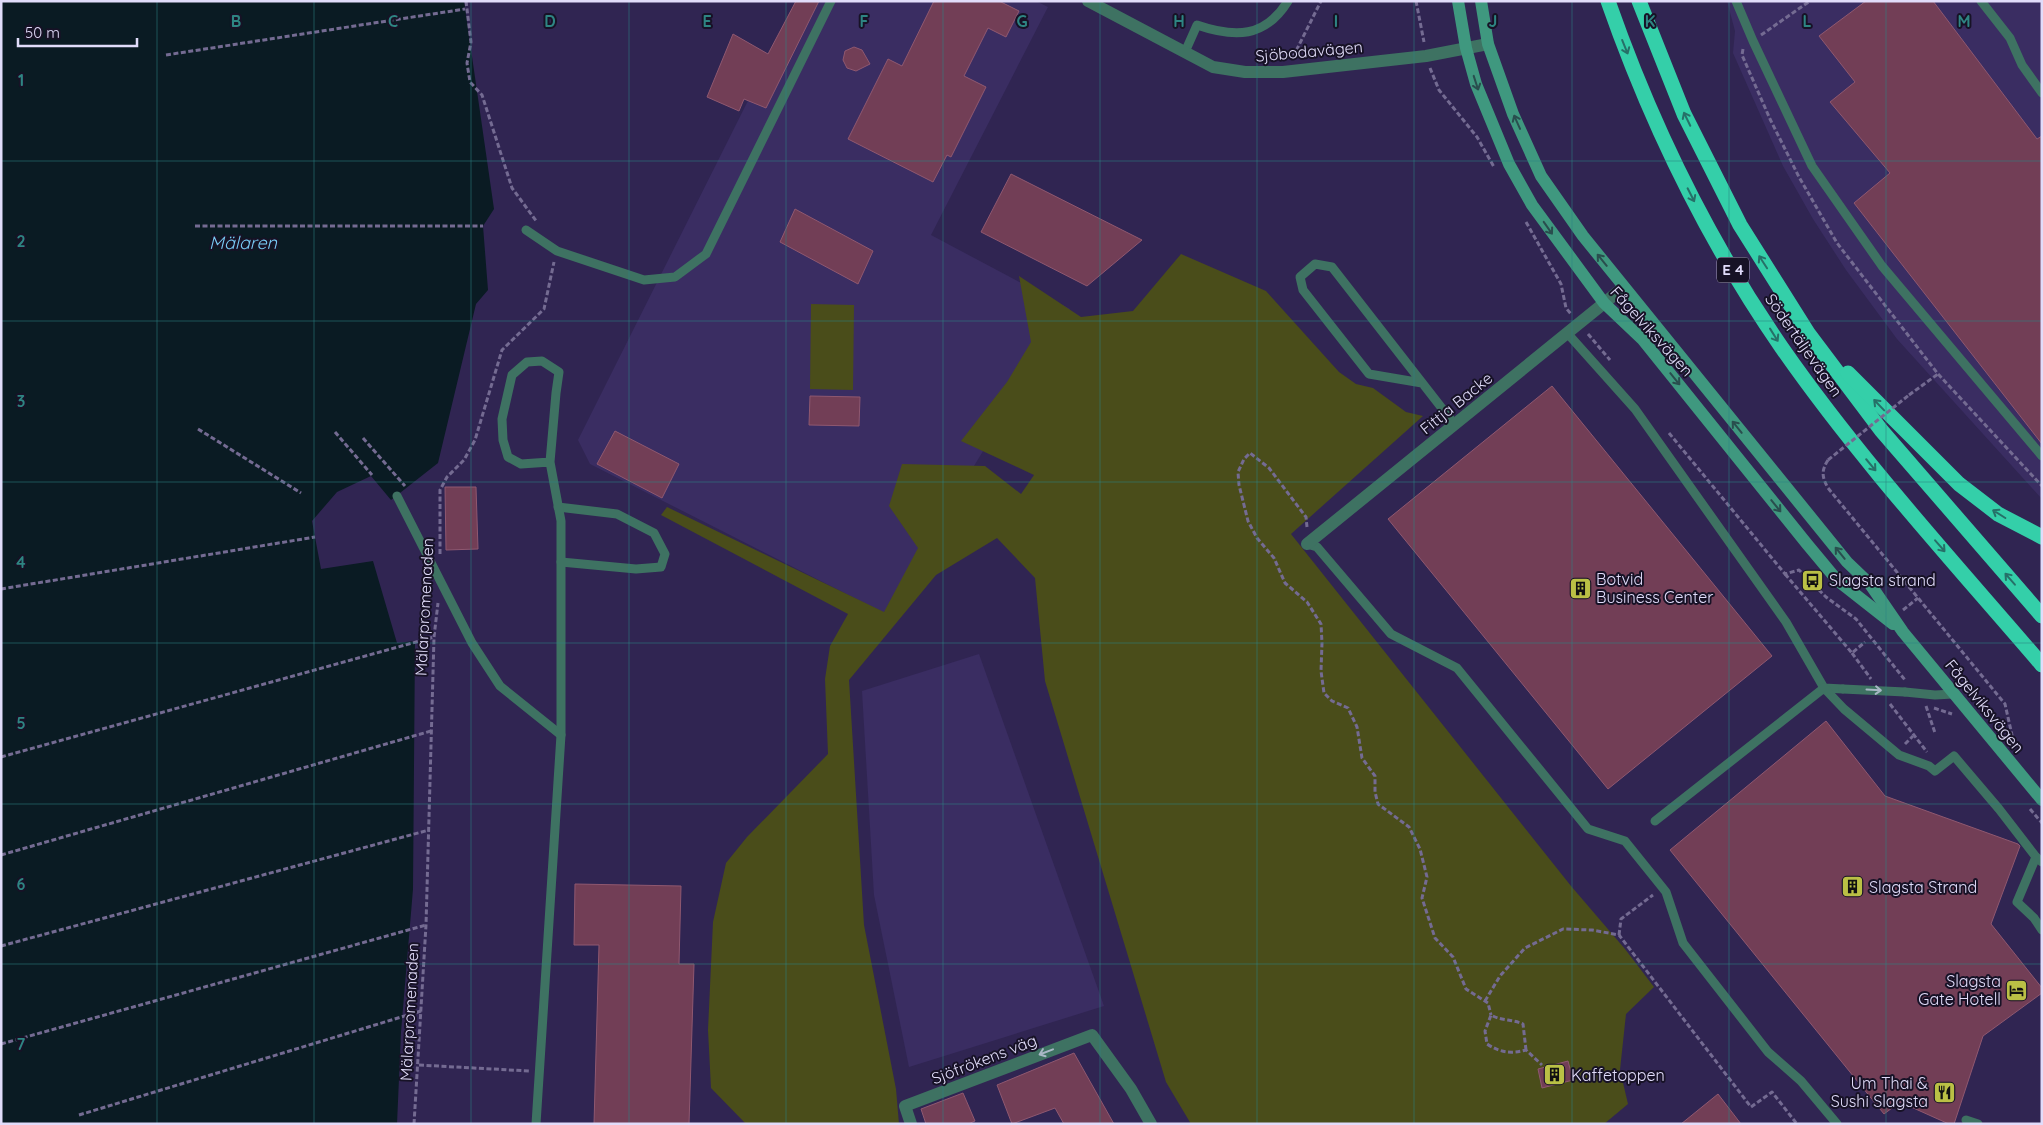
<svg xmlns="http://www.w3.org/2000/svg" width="2043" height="1125" font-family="Quicksand,sans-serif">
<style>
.built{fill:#3a2d62}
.green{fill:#4a4d1a}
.water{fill:#0a1b23}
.building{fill:#723e56;stroke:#8f5870}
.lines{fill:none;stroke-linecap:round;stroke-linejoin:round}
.path{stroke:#746b92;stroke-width:3;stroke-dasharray:5 2.5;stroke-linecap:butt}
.lane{stroke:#3e7262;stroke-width:9}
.street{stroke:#3e7262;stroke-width:12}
.secondary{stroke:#3f987f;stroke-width:12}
.highway{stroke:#34cfa9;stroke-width:15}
.path-bridge{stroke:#746b92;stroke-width:3;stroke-dasharray:5 2.5;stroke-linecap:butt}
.lane-bridge{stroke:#3e7262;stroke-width:9}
.oneway{stroke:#267068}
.oneway2{stroke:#294e4e}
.oneway3{stroke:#a8b7c5}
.grid{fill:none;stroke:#2e8583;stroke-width:1;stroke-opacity:0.55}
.labels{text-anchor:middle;stroke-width:4;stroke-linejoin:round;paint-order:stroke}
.shield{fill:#171226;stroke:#a49fba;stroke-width:1}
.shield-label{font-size:15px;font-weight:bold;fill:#e1dcfa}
.street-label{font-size:16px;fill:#e1dcfa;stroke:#171226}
.poi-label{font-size:16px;fill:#e1dcfa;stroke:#171226;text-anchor:start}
.water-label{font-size:18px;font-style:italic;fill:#78cbf5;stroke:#171226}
.grid-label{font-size:16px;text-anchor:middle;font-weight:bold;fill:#2e8583;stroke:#171226;stroke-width:4;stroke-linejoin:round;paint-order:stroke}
</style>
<rect width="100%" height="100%" fill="#302552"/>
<!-- built -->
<g class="built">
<path d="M798,1h238l12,6 -117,228 139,74 -186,304 -294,-149 -12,-24z"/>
<path d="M1727,1h315v498l-145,-160 -51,-69 -33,-51 -30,-53 -50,-113 2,-22z"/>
<path d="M979,654l125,352 -195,61 -35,-172 -12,-204z"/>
</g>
<!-- green -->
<g class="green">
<path d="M1181,254l85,37 73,81 17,12 17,4 33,24 17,4 -132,118 280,352 54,63 29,38 -28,27 -6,56 8,34 -24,20h-413l-25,-42 -121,-401 -10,-103 -38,-40 -61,37 -87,105 15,245 32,164 3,35h-153l-35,-36 -3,-58 5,-108 13,-59 21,-26 81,-83 -3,-75 5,-33 18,-32 -187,-99 6,-8 217,105 34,-64 -29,-42 13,-42 83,2 36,28 13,-19 -73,-34 46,-59 24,-40 -12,-66 62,41 52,-6z"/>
<path d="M811,304l43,1 -1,85 -43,-1z"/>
</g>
<!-- water -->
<path class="water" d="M1,1h463l30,208 -11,17 5,64 -12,14 -38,159 -47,37 -20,-24 -34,16 -25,29 9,48 52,-8 24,82 18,-2 -2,248 -12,143 -4,92h-396z"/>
<!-- building -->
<g class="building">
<path d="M796,1h23l-53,107 -22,-9 -5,12 -32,-14 26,-63 35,20z"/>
<path d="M934,1h65l20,10 -13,26 -18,-9 -24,48 22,11 -35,70 -4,-2 -14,27 -85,-43 40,-80 14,7z"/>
<path d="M1866,1h67l104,138 5,-3v308l-188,-241 36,-30 -60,-71 25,-20 -36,-46z"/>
<path d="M854,47l8,3 8,14 -14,7 -9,-3 -4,-8 2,-9z"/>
<path d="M1011,174l131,66 -55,46 -106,-54z"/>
<path d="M795,209l78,42 -15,33 -78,-42z"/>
<path d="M1552,386l220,270 -164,133 -220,-270z"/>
<path d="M810,396l50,1 -1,29 -50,-1z"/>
<path d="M615,431l64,33 -17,34 -65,-34z"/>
<path d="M445,487h31l2,62 -32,1z"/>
<path d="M1826,721l59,75 133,48 2,2 -29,78 51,64v5l-59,43 -29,88h-5l-49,-22 -16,12 -214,-264z"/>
<path d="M575,884l106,2 -2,78h15l-5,160h-95l5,-179h-25z"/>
<path d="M1074,1053l40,71h-50l-9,-16 -43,16 -15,-39z"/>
<path d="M1568,1061l5,19 -31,8 -4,-19z"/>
<path d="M963,1093l12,28 -7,3h-42l-5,-15z"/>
<path d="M1718,1094l23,30h-60z"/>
</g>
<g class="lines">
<!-- path -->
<g class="path">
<path d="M466,1l5,41 -4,21 3,19 12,13 30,93 25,34"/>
<path d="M1416,1l8,41"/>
<path d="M1761,35l49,-34"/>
<path d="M1743,49l-1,6 28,64 29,58 38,66 101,131 104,112"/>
<path d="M166,55l299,-46"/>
<path d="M1293,57l28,-56"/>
<path d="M1430,68l9,22 38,47 17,30"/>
<path d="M1526,222l35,62 5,24 5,6"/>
<path d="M195,226h288"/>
<path d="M1588,334l22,26"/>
<path d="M1909,395l29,-21"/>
<path d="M198,429l103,64"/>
<path d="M335,432l37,43"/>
<path d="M1669,433l116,141 14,-4 27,27 30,22 49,61"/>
<path d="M363,438l42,48"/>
<path d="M1828,460c-7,11 -6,17 0,28l177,216 9,40"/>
<path d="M1307,527l-1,-10 -37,-49 -19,-15 -6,6 -6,13 1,13 9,36 9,17 17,20 11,25 22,19 14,22 1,19 -1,28 3,22 8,8 16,7 9,19 5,31 13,18v16l3,12 31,23 11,22 7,28 -5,21 13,40 18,19 13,32 22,14 3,12"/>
<path d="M440,554v-64l7,-13 17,-17 11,-20 27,-90 42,-41 10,-47"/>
<path d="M1785,574l67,79 13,-11"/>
<path d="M1,589l314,-52"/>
<path d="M1903,610l15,-12"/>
<path d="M1852,653l19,26"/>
<path d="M1890,704l37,48"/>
<path d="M1926,706l9,27"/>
<path d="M1934,708l18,6"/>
<path d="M1905,744l8,-8"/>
<path d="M1,757l433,-120"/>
<path d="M2030,809l12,14"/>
<path d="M1,855l430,-124"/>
<path d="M1619,935l2,-16 32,-24"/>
<path d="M1,946l428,-116"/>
<path d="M1485,1001l15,-25 25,-28 38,-19 29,1 27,5 132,172 21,-15 25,32"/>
<path d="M1,1044l425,-119"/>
<path d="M1526,1050l-3,-26c-11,-5 -22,-3 -32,-9l-6,16 2,13c14,9 24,10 39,6l16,15"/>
<path d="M419,1065l110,6"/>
<path d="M79,1115l342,-104"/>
<path d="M414,1124l12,-199 8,-288 4,-34"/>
</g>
<!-- lane -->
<g class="lane">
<path d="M1736,1l17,40 59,125 70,100 160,190"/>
<path d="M1981,1l29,37 12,27 20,28"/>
<path d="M1185,52l12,-27c38,13 68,13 91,-24"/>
<path d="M526,230l31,21 87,29 31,-3 31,-23 125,-253"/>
<path d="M1568,334l67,75 151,213 38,66 19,1"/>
<path d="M1422,383l-53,-9 -66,-84 -3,-13 15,-13 17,3 123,158"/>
<path d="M397,496l75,147 28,43 61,49"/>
<path d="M558,507l59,7 37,19 11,21 -4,13 -25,2 -75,-7"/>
<path d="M1307,544l10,3 74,87 66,34 131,161 37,12 41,51 17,51 85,109 33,29 36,43"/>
<path d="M1905,692l30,3 18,-1"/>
<path d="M1655,821l169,-133 20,21 55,46 30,11 6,5 19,-15 45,53 37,48"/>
<path d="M2042,862l-6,-5 -19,45 17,16 8,12"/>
<path d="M1966,1120l12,4"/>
<path d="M536,1124l25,-389v-214l-11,-59 6,-69 3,-21 -17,-11 -15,1 -15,13 -10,44 1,21 5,17 13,7 29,-2"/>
</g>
<!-- street -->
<g class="street">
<path d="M1088,1l125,66 32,5h38l143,-16 62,-12"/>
<path d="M1307,544l317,-257"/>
<path d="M911,1124l-6,-18 187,-71 39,54 20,35"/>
</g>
<!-- secondary -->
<g class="secondary">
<path d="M1458,1l8,47 10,36 33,80 23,41 72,98 39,37 164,204 30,36 56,44"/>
<path d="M1481,1l7,43 25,70 28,62 42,60 264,326 23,22 33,48 139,168"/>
</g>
<!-- highway -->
<g class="highway">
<path d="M1608,1c43,123 100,240 174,347 78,112 171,213 260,317"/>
<path d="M1639,1l45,113 56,111 68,108 73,97 161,186"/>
<path d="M1848,373l111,111 39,30 44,23"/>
</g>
<!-- path-bridge -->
<path class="path-bridge" d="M1828,460l81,-65"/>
<!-- lane-bridge -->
<path class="lane-bridge" d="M1843,689l62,3"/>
</g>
<!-- one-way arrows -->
<defs><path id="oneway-shaft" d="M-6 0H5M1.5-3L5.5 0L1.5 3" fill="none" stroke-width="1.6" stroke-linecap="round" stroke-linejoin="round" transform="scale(1.25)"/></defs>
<g class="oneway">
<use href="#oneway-shaft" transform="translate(1625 47) rotate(68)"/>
<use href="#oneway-shaft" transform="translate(1687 119) rotate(-116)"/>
<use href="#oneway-shaft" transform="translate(1691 195) rotate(63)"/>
<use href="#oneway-shaft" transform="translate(1763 262) rotate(-123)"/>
<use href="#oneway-shaft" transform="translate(1774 335) rotate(58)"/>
<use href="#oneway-shaft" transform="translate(1879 405) rotate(-134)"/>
<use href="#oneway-shaft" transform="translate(1871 465) rotate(50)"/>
<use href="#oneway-shaft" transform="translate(1999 514) rotate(-148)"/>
<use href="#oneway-shaft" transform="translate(1940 546) rotate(49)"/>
<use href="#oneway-shaft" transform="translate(2010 579) rotate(-131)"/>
</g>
<g class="oneway2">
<use href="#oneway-shaft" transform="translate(1476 83) rotate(72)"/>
<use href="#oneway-shaft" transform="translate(1517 122) rotate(-114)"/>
<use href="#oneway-shaft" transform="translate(1548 228) rotate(55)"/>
<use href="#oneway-shaft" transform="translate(1602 260) rotate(-129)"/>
<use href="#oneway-shaft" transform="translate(1675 379) rotate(51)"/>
<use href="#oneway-shaft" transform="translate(1737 427) rotate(-129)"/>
<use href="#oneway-shaft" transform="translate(1776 506) rotate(51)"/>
<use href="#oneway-shaft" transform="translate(1840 553) rotate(-129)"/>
</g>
<g class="oneway3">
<use href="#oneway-shaft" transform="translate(1874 690) rotate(3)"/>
<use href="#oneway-shaft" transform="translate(1046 1052) rotate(159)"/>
</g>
<!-- grid -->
<path class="grid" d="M157,1v1123M314,1v1123M471,1v1123M629,1v1123M786,1v1123M943,1v1123M1100,1v1123M1257,1v1123M1414,1v1123M1572,1v1123M1729,1v1123M1886,1v1123M1,161h2041M1,321h2041M1,482h2041M1,643h2041M1,804h2041M1,964h2041"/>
<!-- icons -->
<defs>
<symbol id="bus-square" viewBox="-11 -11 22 22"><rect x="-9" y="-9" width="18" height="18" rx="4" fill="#bac045" stroke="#171226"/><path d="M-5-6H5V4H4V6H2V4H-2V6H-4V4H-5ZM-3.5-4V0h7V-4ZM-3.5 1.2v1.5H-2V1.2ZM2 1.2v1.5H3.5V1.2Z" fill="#111"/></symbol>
<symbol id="building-square" viewBox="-11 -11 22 22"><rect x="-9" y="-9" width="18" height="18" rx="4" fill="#bac045" stroke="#171226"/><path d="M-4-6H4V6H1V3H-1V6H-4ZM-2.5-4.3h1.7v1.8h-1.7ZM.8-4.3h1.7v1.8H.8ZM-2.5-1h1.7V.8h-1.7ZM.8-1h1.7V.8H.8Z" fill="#111"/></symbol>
<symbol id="hotel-square" viewBox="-11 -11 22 22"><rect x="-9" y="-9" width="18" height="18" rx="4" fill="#bac045" stroke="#171226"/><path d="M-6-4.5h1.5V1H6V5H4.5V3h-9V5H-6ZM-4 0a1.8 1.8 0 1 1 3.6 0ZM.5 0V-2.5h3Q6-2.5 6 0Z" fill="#111"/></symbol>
<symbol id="restaurant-square" viewBox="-11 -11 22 22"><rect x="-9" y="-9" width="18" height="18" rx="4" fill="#bac045" stroke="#171226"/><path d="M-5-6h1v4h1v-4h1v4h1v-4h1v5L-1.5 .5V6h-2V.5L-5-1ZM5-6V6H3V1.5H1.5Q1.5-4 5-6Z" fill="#111"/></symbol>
</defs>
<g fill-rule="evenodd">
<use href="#bus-square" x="1800" y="568" width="25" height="25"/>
<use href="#building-square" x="1568" y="576" width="25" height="25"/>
<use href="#building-square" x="1840" y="874" width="25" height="25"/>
<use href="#hotel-square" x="2004" y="978" width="25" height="25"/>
<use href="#building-square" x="1542" y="1062" width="25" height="25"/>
<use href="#restaurant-square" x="1932" y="1080" width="25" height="25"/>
</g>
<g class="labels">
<!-- shield labels -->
<rect class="shield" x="1717" y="257.5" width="32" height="25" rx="4"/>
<g class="shield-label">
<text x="1733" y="275">E 4</text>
</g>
<!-- street labels -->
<g class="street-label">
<text transform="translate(1309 51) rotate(-5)" y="6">Sjöbodavägen</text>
<text transform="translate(1652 331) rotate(48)" y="6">Fågelviksvägen</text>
<text transform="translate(1804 345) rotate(55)" y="6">Södertäljevägen</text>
<text transform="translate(1456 403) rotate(-39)" y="6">Fittja Backe</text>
<text transform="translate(424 607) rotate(-87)" y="6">Mälarpromenaden</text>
<text transform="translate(1985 706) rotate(51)" y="6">Fågelviksvägen</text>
<text transform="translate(409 1012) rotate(-87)" y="6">Mälarpromenaden</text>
<text transform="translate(984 1059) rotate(-21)" y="6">Sjöfrökens väg</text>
</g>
<!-- poi labels -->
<g class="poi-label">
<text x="1596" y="585">Botvid<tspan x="1596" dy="18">Business Center</tspan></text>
<text x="1829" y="586">Slagsta strand</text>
<text x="1869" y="893">Slagsta Strand</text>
<text x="2001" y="987" text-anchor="end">Slagsta<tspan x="2001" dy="18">Gate Hotell</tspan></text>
<text x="1571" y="1081">Kaffetoppen</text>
<text x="1928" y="1089" text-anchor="end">Um Thai &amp;<tspan x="1928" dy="18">Sushi Slagsta</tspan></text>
</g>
<!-- water labels -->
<g class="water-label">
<text x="243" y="249">Mälaren</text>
</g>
</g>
<g class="grid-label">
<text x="236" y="27">B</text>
<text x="393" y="27">C</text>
<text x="550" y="27">D</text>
<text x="707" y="27">E</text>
<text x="864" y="27">F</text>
<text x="1022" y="27">G</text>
<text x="1179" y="27">H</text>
<text x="1336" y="27">I</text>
<text x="1493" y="27">J</text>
<text x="1650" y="27">K</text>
<text x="1807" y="27">L</text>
<text x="1964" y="27">M</text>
<text x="21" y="86">1</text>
<text x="21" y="247">2</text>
<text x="21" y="407">3</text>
<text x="21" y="568">4</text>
<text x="21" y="729">5</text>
<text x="21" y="890">6</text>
<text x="21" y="1050">7</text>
</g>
<!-- border -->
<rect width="2043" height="1125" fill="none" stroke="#e1dcfa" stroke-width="5"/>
<!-- scale -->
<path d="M18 38v8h119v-8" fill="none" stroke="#e1dcfa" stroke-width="2.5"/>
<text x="25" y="38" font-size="15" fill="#e1dcfa" stroke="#171226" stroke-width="4" paint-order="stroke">50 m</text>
</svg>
